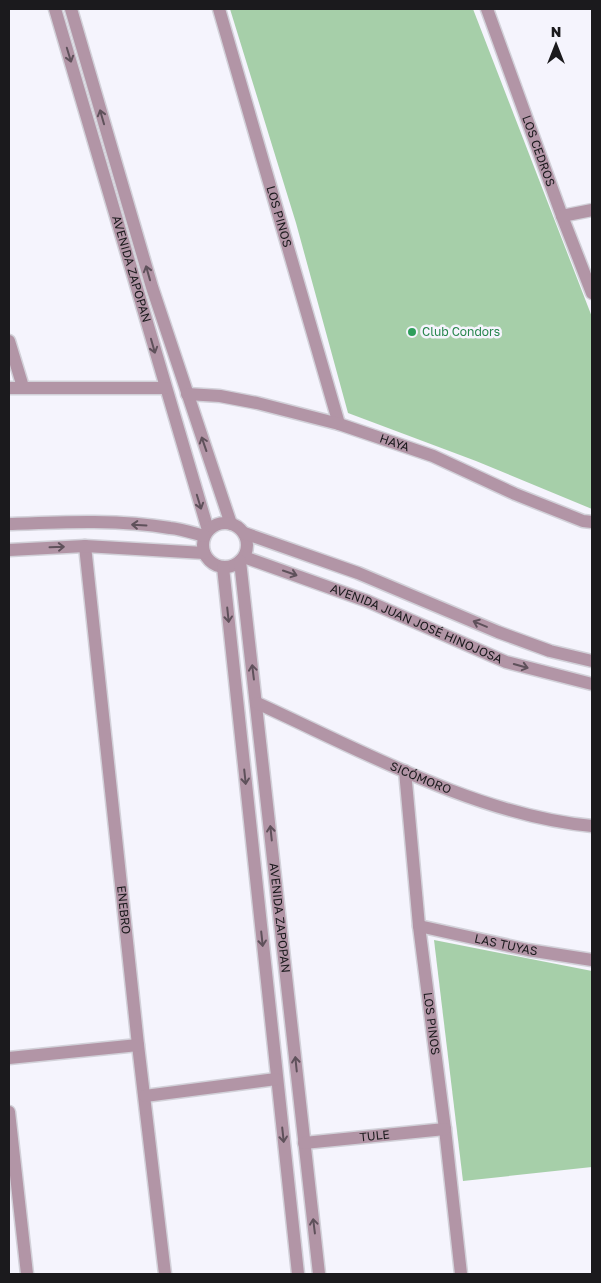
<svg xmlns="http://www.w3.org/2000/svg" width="601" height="1283" font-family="'Golos Text',sans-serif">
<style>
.green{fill:#a6cfa9}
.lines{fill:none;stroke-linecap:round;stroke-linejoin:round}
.minor-casing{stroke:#d2d1d9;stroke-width:15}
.minor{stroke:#b295a6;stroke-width:12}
.oneway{stroke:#5f515b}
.leisure-dot{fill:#2e9e5b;stroke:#f5f4fd;stroke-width:2}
.labels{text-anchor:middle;stroke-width:5;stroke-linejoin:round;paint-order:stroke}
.street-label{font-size:12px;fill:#1b1a1d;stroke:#f5f4fd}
.leisure-label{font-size:12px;fill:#27864d;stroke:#f5f4fd;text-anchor:start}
</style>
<rect width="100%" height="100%" fill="#f5f4fd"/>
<!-- green -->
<g class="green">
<path d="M230,9h243l119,308v192l-116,-48 -128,-48 -52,-190z"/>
<path d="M434,940l158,31v196l-129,14z"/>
</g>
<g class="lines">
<defs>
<g id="minor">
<path id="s1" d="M55,9l153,521"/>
<path d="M71,9l81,278 79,237"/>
<path id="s2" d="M219,9l120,415"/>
<path id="s3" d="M487,9l75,207 30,77"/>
<path d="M562,216l30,-6"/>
<path d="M9,341l14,46"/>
<path d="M9,388h156"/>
<path id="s4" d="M187,394l33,2 37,7 82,21 94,32 82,38 68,27 9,1"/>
<circle cx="225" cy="545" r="22"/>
<path d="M9,524c51,-2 111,-5 161,4 12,1 23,5 34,8"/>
<path d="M244,533l114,40 140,59 52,19 42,10"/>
<path id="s5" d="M85,546l53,499 27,229"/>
<path d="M9,550l76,-4 119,7"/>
<path id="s6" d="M244,557l123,44 139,61 86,22"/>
<path id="s7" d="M240,561l79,713"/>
<path d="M223,567l75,707"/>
<path id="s8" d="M257,703c103,47 222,113 335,123"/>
<path id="s9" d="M405,771l14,155 26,203 16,145"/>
<path id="s10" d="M419,926l109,24 64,10"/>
<path d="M9,1058l129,-13"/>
<path d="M145,1096l131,-17"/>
<path d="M9,1112l18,162"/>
<path id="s11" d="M304,1143l141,-14"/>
</g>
</defs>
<!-- minor casing -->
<use href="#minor" class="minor-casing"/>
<!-- minor -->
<use href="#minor" class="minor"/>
</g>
<!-- one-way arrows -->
<defs><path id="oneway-shaft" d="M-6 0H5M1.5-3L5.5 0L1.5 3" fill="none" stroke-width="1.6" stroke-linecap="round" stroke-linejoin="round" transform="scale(1.25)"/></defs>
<g class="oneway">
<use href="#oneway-shaft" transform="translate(69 55) rotate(73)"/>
<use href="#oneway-shaft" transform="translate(102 117) rotate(-106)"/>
<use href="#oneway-shaft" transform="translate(148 273) rotate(-106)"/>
<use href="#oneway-shaft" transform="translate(153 346) rotate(74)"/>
<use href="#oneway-shaft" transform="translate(204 444) rotate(-109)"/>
<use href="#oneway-shaft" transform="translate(199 502) rotate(73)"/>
<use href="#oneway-shaft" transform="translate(139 525) rotate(-177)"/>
<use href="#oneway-shaft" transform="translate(57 547) rotate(-2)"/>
<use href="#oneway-shaft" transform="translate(290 573) rotate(19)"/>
<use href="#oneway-shaft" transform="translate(228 615) rotate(84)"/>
<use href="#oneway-shaft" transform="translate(480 624) rotate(-157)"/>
<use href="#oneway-shaft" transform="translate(521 666) rotate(16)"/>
<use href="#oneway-shaft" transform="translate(253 672) rotate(-97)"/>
<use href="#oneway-shaft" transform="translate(245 777) rotate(84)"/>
<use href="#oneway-shaft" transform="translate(271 833) rotate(-96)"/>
<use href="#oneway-shaft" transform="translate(262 939) rotate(84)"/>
<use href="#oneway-shaft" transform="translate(296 1064) rotate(-96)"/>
<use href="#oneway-shaft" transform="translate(283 1135) rotate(84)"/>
<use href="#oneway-shaft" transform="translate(314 1226) rotate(-97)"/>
</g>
<!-- markers -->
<circle class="leisure-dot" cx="412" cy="332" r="5"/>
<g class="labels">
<!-- street labels -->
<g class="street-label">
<text dy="4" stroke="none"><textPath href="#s3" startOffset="151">LOS CEDROS</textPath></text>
<text dy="4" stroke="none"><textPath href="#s2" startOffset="216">LOS PINOS</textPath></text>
<text dy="4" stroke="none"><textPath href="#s1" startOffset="271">AVENIDA ZAPOPAN</textPath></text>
<text dy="4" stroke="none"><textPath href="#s4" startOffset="214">HAYA</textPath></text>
<text dy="4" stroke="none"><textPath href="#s6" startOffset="185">AVENIDA JUAN JOSÉ HINOJOSA</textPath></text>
<text dy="4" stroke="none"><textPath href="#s8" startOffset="180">SICÓMORO</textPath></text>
<text dy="4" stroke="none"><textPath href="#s5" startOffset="366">ENEBRO</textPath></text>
<text dy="4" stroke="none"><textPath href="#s7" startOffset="359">AVENIDA ZAPOPAN</textPath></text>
<text dy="4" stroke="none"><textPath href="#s10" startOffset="89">LAS TUYAS</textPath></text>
<text dy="4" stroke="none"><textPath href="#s9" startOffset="254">LOS PINOS</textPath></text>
<text dy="4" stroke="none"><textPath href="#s11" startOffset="71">TULE</textPath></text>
</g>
<!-- leisure labels -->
<g class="leisure-label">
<text x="422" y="336">Club Condors</text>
</g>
</g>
<!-- border -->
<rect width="601" height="1283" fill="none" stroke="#1b1a1d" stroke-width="20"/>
<!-- north arrow -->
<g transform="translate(556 45)" stroke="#f5f4fd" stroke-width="4" paint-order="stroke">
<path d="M0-4L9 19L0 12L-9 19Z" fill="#1b1a1d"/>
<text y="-8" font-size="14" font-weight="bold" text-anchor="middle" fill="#1b1a1d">N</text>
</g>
</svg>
